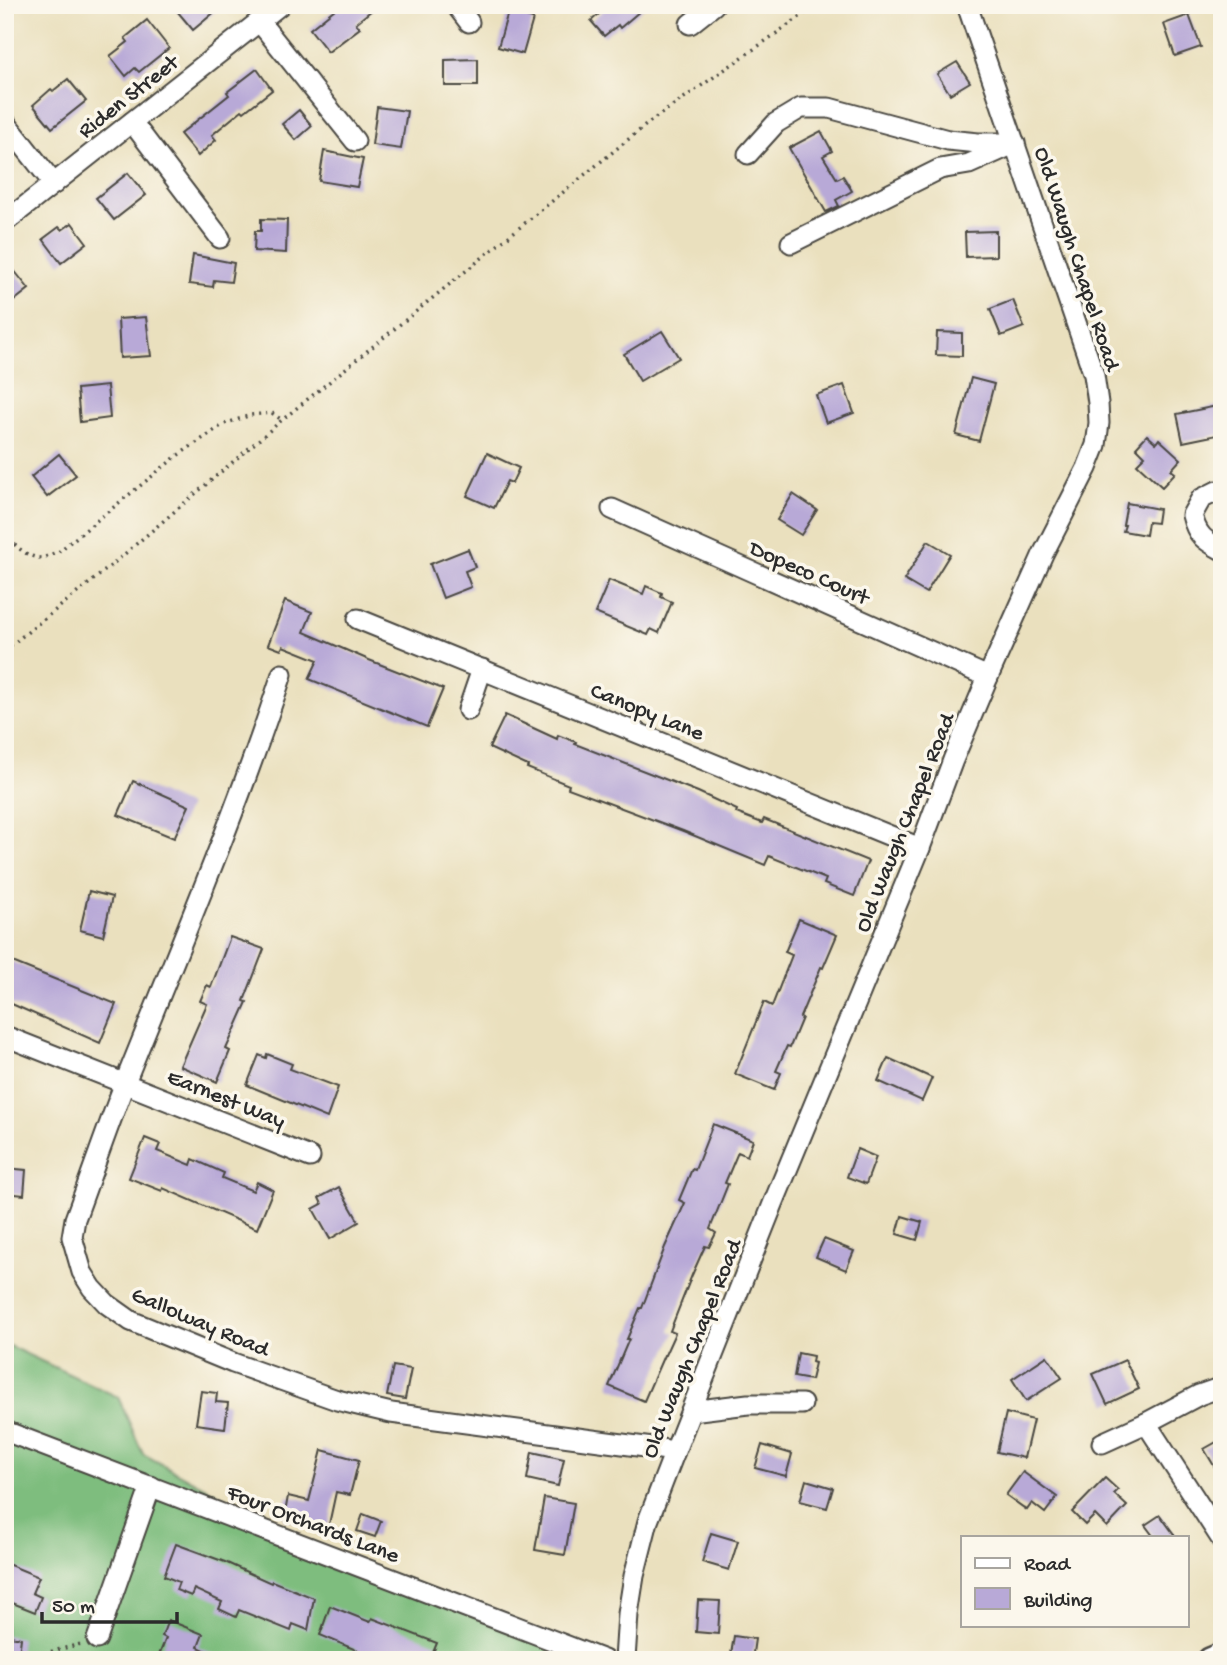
<svg xmlns="http://www.w3.org/2000/svg" width="1227" height="1665" font-family="'Gochi Hand',sans-serif">
<style>
.forest{fill:#7ebd7e;stroke:#547454;stroke-width:2}
.building{fill:#b8a9d7}
.lines{fill:none;stroke-linecap:round;stroke-linejoin:round}
.minor-casing{stroke:#484641;stroke-width:23}
.major-casing{stroke:#484641;stroke-width:28}
.path{stroke:#484641;stroke-width:3.5;stroke-dasharray:2 5;stroke-linecap:butt}
.minor{stroke:#fff;stroke-width:19}
.major{stroke:#fff;stroke-width:24}
.labels{text-anchor:middle;stroke-width:7;stroke-linejoin:round;paint-order:stroke}
.street-label{font-size:23px;fill:#2b2b2b;stroke:#fbf7ec}
</style>
<rect width="100%" height="100%" fill="#fbf7ec"/>
<filter id="ink" filterUnits="userSpaceOnUse"><feTurbulence type="fractalNoise" baseFrequency=".0143" numOctaves="2"/><feDisplacementMap in="SourceGraphic" scale="14" xChannelSelector="R" yChannelSelector="G"/><feConvolveMatrix kernelMatrix="1 2 1 2 8 2 1 2 1" color-interpolation-filters="sRGB"/></filter>
<filter id="wash" filterUnits="userSpaceOnUse"><feTurbulence type="fractalNoise" baseFrequency=".00686" numOctaves="4" result="noise"/><feDisplacementMap in="SourceGraphic" scale="28" xChannelSelector="R" yChannelSelector="G"/><feGaussianBlur stdDeviation="1.57" result="paint"/><feColorMatrix in="noise" values="0 0 0 0 0 0 0 0 0 0 0 0 0 0 0 0 0 1.4 0 .05"/><feComposite in="paint" operator="in"/></filter>
<g filter="url(#wash)">
<rect width="100%" height="100%" fill="#eae0be"/>
<!-- forest -->
<path class="forest" d="M5,1344l113,53 25,57 205,111 236,95h-579z"/>
<g id="blocks">
<!-- building -->
<g class="building">
<path d="M172,5h51l-30,25z"/>
<path d="M340,5h38l-22,18 4,5 -32,24 -18,-23z"/>
<path d="M609,5h38l-27,23 -2,-3 -14,11 -13,-15z"/>
<path d="M508,12l25,7 -10,35 -25,-7z"/>
<path d="M1189,15l12,32 -26,9 -11,-32z"/>
<path d="M147,20l22,28 -30,24 -4,-4 -9,8 -16,-20 18,-14 -3,-4z"/>
<path d="M478,59v27h-33v-26z"/>
<path d="M957,62l13,20 -20,12 -13,-20z"/>
<path d="M257,69l15,21 -28,22 -2,-2 -30,25 4,5 -18,16 -18,-22 49,-39 -2,-3z"/>
<path d="M68,79l18,22 -34,27 -19,-23 18,-16 2,2z"/>
<path d="M377,107l30,4 -6,38 -29,-4z"/>
<path d="M299,110l13,16 -16,14 -14,-16z"/>
<path d="M821,131l11,20 -9,5 14,23 6,-3 9,15 -16,9 3,6 -13,6 -37,-64z"/>
<path d="M324,151l39,8 -6,28 -38,-6z"/>
<path d="M128,173l18,22 -32,25 -18,-22z"/>
<path d="M261,219l26,1 -1,33 -32,-2 1,-20h6z"/>
<path d="M72,223l15,20 -26,20 -18,-24 16,-12 3,3z"/>
<path d="M996,231v25l-30,1 -1,-25z"/>
<path d="M193,255l41,8 -3,19 -17,-2 -1,7 -24,-3z"/>
<path d="M13,269l16,20 -24,19v-33z"/>
<path d="M1013,300l11,27 -23,9 -11,-27z"/>
<path d="M146,317l5,39 -31,2 -2,-39z"/>
<path d="M662,331l17,27 -39,23 -16,-27z"/>
<path d="M937,332l25,1v23l-26,-1z"/>
<path d="M971,378l23,6 -15,57 -23,-6z"/>
<path d="M844,385l10,28 -28,10 -10,-28z"/>
<path d="M107,386l3,32 -30,4 -3,-33z"/>
<path d="M1222,405v29l-39,8 -6,-28z"/>
<path d="M1147,435l9,8 3,-4 22,20 -10,11 4,3 -13,14 -25,-23 8,-8 -9,-9z"/>
<path d="M487,453l32,15 -7,15 -5,-2 -13,27 -27,-12z"/>
<path d="M59,454l17,21 -29,22 -16,-20z"/>
<path d="M793,494l24,16 -16,25 -24,-15z"/>
<path d="M1127,503l32,6 -2,14 -9,-1 -2,13 -23,-4 2,-6h-2z"/>
<path d="M928,541l22,13 -24,39 -22,-13z"/>
<path d="M468,549l7,18 -10,4 6,16 -28,11 -13,-34z"/>
<path d="M609,580l34,14 3,-8 16,7 -1,4 11,5 -13,31 -8,-4 -3,6 -53,-22z"/>
<path d="M285,601l27,11 -8,20 65,28 74,29 -16,38 -118,-48 9,-19 -35,-14 -2,4 -13,-5z"/>
<path d="M505,715l52,24 1,-4 18,7 -1,2 123,48 39,18 -1,3 26,10 2,-4 104,42 -14,35 -30,-12 2,-5 -57,-23 -4,9 -82,-34 -115,-43 1,-3 -42,-17 1,-2 -39,-18z"/>
<path d="M133,781l56,25 -15,32 -56,-23z"/>
<path d="M89,891l23,6 -9,39 -23,-6z"/>
<path d="M799,919l38,16 -14,33 -2,-1 -21,50 2,1 -12,29 -3,-1 -11,25 5,2 -7,17 -39,-16 29,-72 8,4 20,-51 -7,-3z"/>
<path d="M230,937l34,12 -20,52 3,1 -21,47 4,2 -13,31 -37,-16 27,-62 -7,-3 7,-16 4,2z"/>
<path d="M5,959l111,45 -16,39 -95,-42z"/>
<path d="M267,1054l25,10 -2,5 48,18 -11,31 -80,-33 12,-30 7,3z"/>
<path d="M888,1058l44,20 -10,23 -44,-20z"/>
<path d="M713,1124l40,16 -6,16 -9,-4 -13,31 3,1 -18,45 6,4 -7,14 -4,-1 -13,29 -22,56 5,2 -10,22h-1l-20,46 -35,-15 20,-47h-2l13,-31h2l23,-61 20,-44 -6,-3 13,-31 3,1z"/>
<path d="M145,1138l15,6 -3,7 34,14 2,-6 31,14 -2,5 31,13 4,-9 16,8 -16,39 -94,-41 -1,3 -33,-13z"/>
<path d="M857,1149l19,8 -10,27 -19,-7z"/>
<path d="M5,1168l21,2 -2,25 -19,-2z"/>
<path d="M339,1187l20,35 -29,17 -17,-30 9,-5 -3,-6z"/>
<path d="M902,1216l20,6 -5,18 -20,-6z"/>
<path d="M824,1239l30,12 -8,19 -30,-13z"/>
<path d="M798,1353l15,3 -1,6 3,1 -4,17 -17,-3z"/>
<path d="M1047,1356l15,22 -36,23 -14,-22z"/>
<path d="M1125,1360l14,29 -32,15 -14,-30z"/>
<path d="M393,1366l18,3 -6,30 -18,-3z"/>
<path d="M201,1391l16,2 -1,9 12,1 -3,25 -29,-4z"/>
<path d="M1006,1413l27,7 -9,38 -27,-6z"/>
<path d="M1222,1439v40l-18,-30z"/>
<path d="M762,1445l30,9 -6,22 -31,-8z"/>
<path d="M322,1450l37,10 -9,35 -14,-3 -8,37 -44,-10 4,-23 21,5z"/>
<path d="M532,1452l32,7 -6,27 -31,-7z"/>
<path d="M1023,1472l34,25 -12,16 -13,-10 -5,7 -21,-15z"/>
<path d="M1105,1478l13,12 -4,4 13,12 -20,21 -12,-12 -10,10 -13,-13z"/>
<path d="M806,1480l27,8 -6,20 -27,-7z"/>
<path d="M544,1498l30,5 -9,52 -30,-5z"/>
<path d="M363,1514l18,7 -6,16 -18,-6z"/>
<path d="M1160,1515l16,22h-22l-9,-12z"/>
<path d="M711,1533l27,8 -9,29 -27,-8z"/>
<path d="M176,1544l49,18 46,21 1,-2 42,17 -6,32 -15,-6 -2,7 -52,-21 -3,7 -17,-8 3,-7 -28,-13 -3,7 -15,-6 3,-8 -15,-6z"/>
<path d="M5,1563l34,14 -7,16 9,4 -6,15 -30,-12z"/>
<path d="M698,1600l22,1 -2,33 -22,-2z"/>
<path d="M330,1606l40,16 2,-4 65,25 -7,17h-59l2,-3 -53,-22z"/>
<path d="M168,1620l35,14 -5,13 28,13h-54l-13,-5 7,-17 -4,-2z"/>
<path d="M5,1635l16,3 -2,16 -14,-2z"/>
<path d="M734,1636l21,3 -3,21h-22z"/>
</g>
</g>
</g>
<g filter="url(#ink)">
<use href="#blocks" fill-opacity="0" stroke="#484641" stroke-width="2"/>
<g class="lines">
<defs>
<g id="minor">
<path d="M456,5l13,17"/>
<path d="M259,21l96,120"/>
<path d="M690,24l24,-19"/>
<path d="M5,122l49,62"/>
<path d="M132,122l88,116"/>
<path d="M748,154l28,-31 25,-15h28l119,32 30,3h37"/>
<path d="M5,222l275,-217"/>
<path d="M791,243l149,-74 29,-5 38,-17"/>
<path d="M1222,492l-5,-1 -16,8 -9,16c5,21 12,25 30,35"/>
<path d="M612,509l376,168"/>
<path d="M358,619l562,229"/>
<path d="M282,674c-45,138 -102,271 -156,406 -18,46 -34,93 -51,139l-3,18 10,35 10,16 15,16 24,17 102,42 104,37 54,13 284,38"/>
<path d="M468,710l14,-41"/>
<path d="M5,1036l305,121"/>
<path d="M691,1411l57,-7h54"/>
<path d="M1146,1423l76,117"/>
<path d="M5,1431l599,229"/>
<path d="M1102,1443l44,-20 53,-28 23,-8"/>
<path d="M97,1639l54,-153"/>
<path d="M625,1660l3,-46 6,-38 14,-55 27,-70 98,-247 147,-356 33,-88 35,-83 55,-123 44,-86 9,-23 3,-22 -1,-20 -4,-28 -127,-370"/>
</g>
<path id="major" d="M1210,1660l12,-5"/>
</defs>
<!-- minor casing -->
<use href="#minor" class="minor-casing"/>
<!-- major casing -->
<use href="#major" class="major-casing"/>
<!-- path -->
<g class="path">
<path d="M5,534c8,10 22,24 36,24 4,0 12,-5 17,-6l119,-96 47,-32 27,-9 21,-2 10,7"/>
<path d="M5,650l96,-76 181,-154 369,-299 166,-116"/>
<path d="M17,1660l64,-16"/>
</g>
<!-- minor -->
<use href="#minor" class="minor"/>
<!-- major -->
<use href="#major" class="major"/>
</g>
</g>
<g class="labels">
<!-- street labels -->
<g class="street-label">
<text transform="translate(127 95) rotate(-38)" y="8">Riden Street</text>
<text transform="translate(1079 258) rotate(72)" y="8">Old Waugh Chapel Road</text>
<text transform="translate(810 571) rotate(24)" y="8">Dopeco Court</text>
<text transform="translate(648 710) rotate(22)" y="8">Canopy Lane</text>
<text transform="translate(903 822) rotate(-68)" y="8">Old Waugh Chapel Road</text>
<text transform="translate(227 1097) rotate(22)" y="8">Earnest Way</text>
<text transform="translate(201 1320) rotate(23)" y="8">Galloway Road</text>
<text transform="translate(690 1348) rotate(-68)" y="8">Old Waugh Chapel Road</text>
<text transform="translate(314 1522) rotate(21)" y="8">Four Orchards Lane</text>
</g>
</g>
<!-- margin -->
<rect width="1227" height="1665" fill="none" stroke="#fbf7ec" stroke-width="28"/>
<!-- legend -->
<rect x="961" y="1536" width="228" height="91" fill="#fbf7ec" stroke="#a8a59f" stroke-width="2"/>
<rect x="975" y="1558" width="35" height="10" fill="#ffffff" stroke="#a8a59f" stroke-width="2"/>
<text x="1024" y="1570" font-size="21" fill="#2b2b2b">Road</text>
<rect x="975" y="1588" width="35" height="21" fill="#b8a9d7" stroke="#a8a59f" stroke-width="2"/>
<text x="1024" y="1606" font-size="21" fill="#2b2b2b">Building</text>
<!-- scale -->
<path d="M42 1612v10h135v-10" fill="none" stroke="#2b2b2b" stroke-width="3.5"/>
<text x="52" y="1612" font-size="21" fill="#2b2b2b" stroke="#fbf7ec" stroke-width="5" paint-order="stroke">50 m</text>
</svg>
